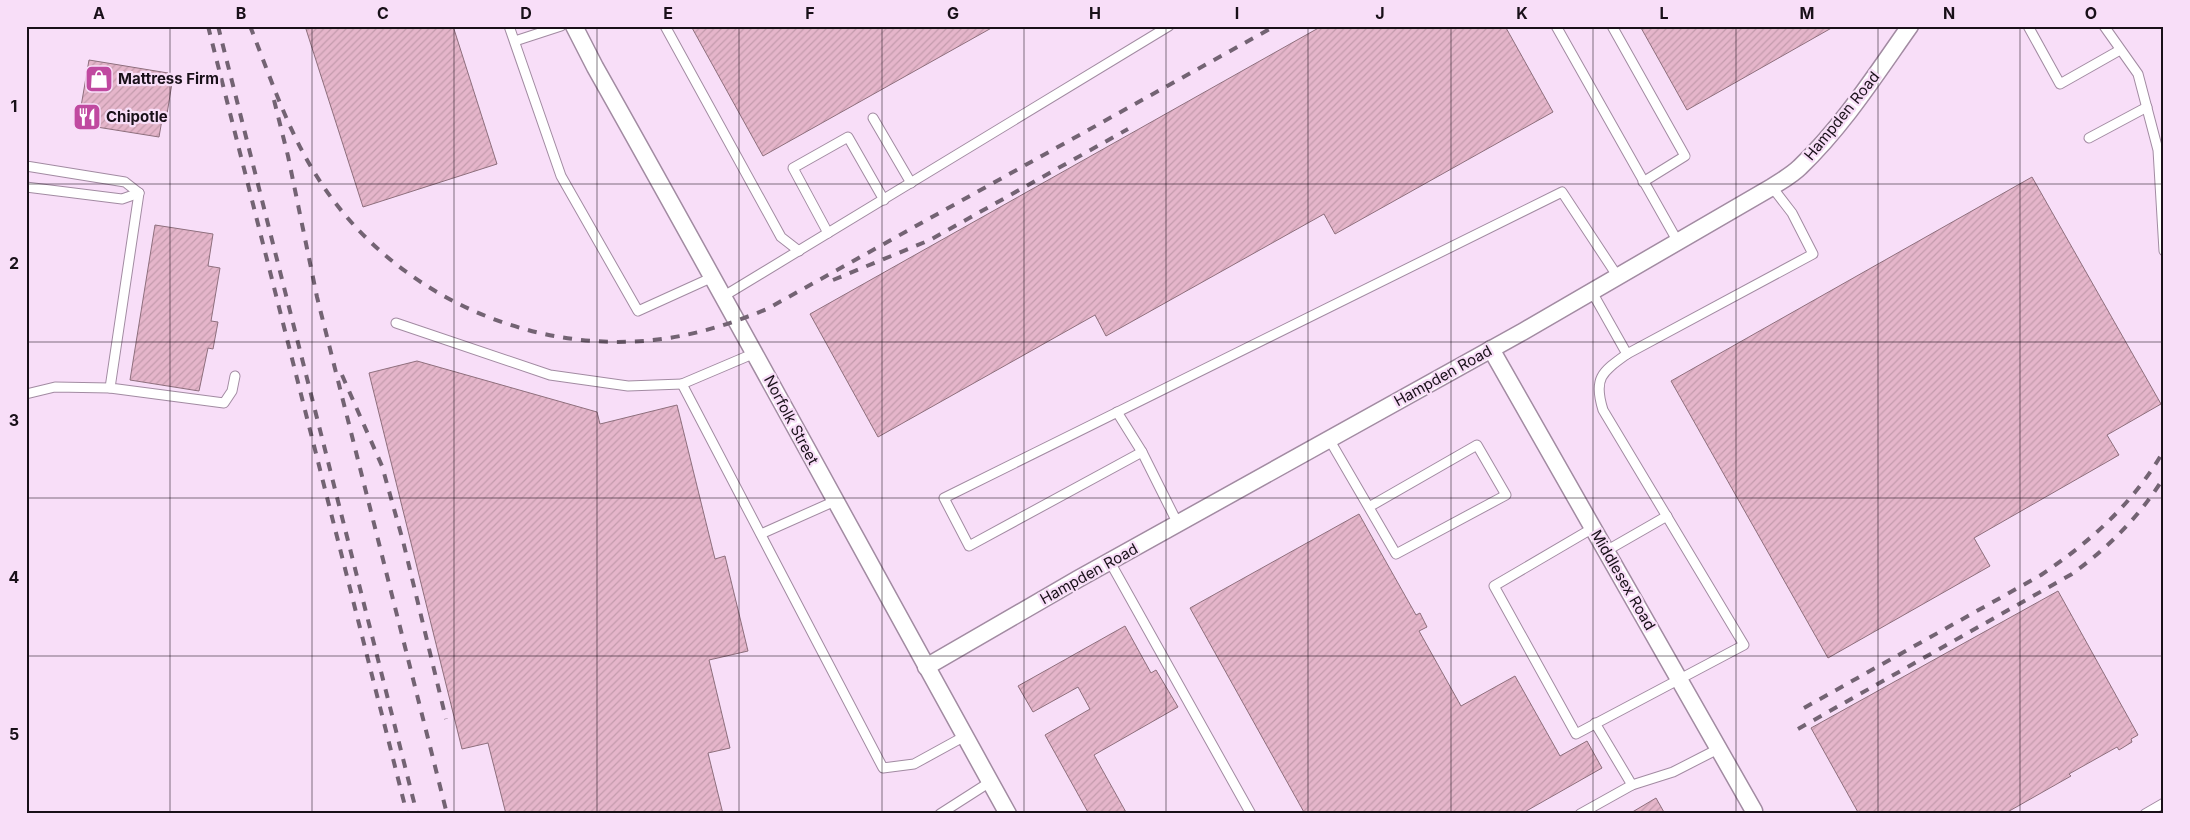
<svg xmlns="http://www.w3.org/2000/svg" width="2190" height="840" font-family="Inter,sans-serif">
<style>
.building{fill:url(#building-hatch);stroke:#8e6f7d}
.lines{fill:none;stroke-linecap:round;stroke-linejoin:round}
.lane-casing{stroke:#a28ba2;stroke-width:11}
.street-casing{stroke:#a28ba2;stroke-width:19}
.lane{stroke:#fff;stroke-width:9}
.street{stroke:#fff;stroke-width:16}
.rail{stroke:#736373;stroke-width:4;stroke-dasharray:9 9;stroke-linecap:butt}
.grid{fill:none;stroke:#191019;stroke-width:1;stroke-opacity:0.55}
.labels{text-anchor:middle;stroke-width:4.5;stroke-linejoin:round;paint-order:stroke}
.poi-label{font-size:15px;font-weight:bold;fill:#191019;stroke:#f8def8;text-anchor:start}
.street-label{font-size:15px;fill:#191019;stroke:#f8def8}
.neatline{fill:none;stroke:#191019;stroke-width:2}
.grid-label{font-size:16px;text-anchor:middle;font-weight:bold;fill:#191019}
</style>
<defs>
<pattern id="building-hatch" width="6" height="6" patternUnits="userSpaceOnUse" patternTransform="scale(1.25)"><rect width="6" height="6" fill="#e5b5ca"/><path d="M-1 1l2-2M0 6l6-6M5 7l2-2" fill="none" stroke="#c49bad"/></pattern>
</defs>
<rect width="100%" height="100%" fill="#f8def8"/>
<!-- building -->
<g class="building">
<path d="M305,26h148l44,138 -134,43z"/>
<path d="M691,26h304l-232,130z"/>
<path d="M1322,26h183l48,86 -218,122 -11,-20 -218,122 -11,-21 -217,122 -68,-123z"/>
<path d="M1640,26h195l-148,84z"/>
<path d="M89,60l79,13 -1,9 5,1 -5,31h-4l-4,23 -81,-13z"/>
<path d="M2032,177l129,227 -54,31 12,20 -145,83 16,28 -162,92 -157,-277z"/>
<path d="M155,225l58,9 -5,32 12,2 -9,53 7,1 -5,27 -5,-1 -9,43 -69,-11z"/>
<path d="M417,361l180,51 3,12 77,-19 38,154 10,-3 23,95 -39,9 21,88 -22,5 15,61h-217l-18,-71 -26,6 -93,-376z"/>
<path d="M1359,514l57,101 4,-2 7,14 -8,4 42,75 54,-30 45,80 27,-15 15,27 -81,46h-216l-115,-206z"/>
<path d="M2058,591l80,144 -7,4 1,3 -13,8 -2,-3 -48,27 2,2 -67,38h-145l-48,-86z"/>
<path d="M1125,626l26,47 5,-3 22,37 -84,48 33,59h-38l-44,-79 45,-26 -12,-22 -45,25 -15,-26z"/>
<path d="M1656,798l9,16h-36z"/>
</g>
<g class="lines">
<defs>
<g id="lane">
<path d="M509,26l52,150 77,135 75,-34"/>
<path d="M665,26l116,211 18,14"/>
<path d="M1556,26l122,216"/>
<path d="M1612,26l73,130 -42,26"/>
<path d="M2028,26l32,58 60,-34"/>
<path d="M2104,26l34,48 20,76 6,101"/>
<path d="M515,41l46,-15"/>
<path d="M873,118l38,65"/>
<path d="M2089,138l58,-31"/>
<path d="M26,166l99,16 14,11"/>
<path d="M26,187l96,12 17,-6"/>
<path d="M139,193l-29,195 114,15 8,-12 3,-15"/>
<path d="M828,233l-35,-65 55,-31 36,63"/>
<path d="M1592,292l35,62"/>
<path d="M724,296l445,-270"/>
<path d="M396,323l154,52 78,11 54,-2"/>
<path d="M755,353l-73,31 201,384 31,-4 51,-28"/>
<path d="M26,394l29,-7 55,1"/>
<path d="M1117,412l25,40"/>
<path d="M1329,439l67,115 110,-59 -29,-50 -108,62"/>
<path d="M1178,524l-36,-72 -173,94 -25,-48 618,-306 56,85"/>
<path d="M1593,528l-99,58 82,148 168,-89 -141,-235c-10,-32 -1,-38 24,-56l186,-100 -21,-41 -20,-26"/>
<path d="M761,534l74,-33"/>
<path d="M1606,551l61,-35"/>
<path d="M1110,562l141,252"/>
<path d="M1595,723l37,62 41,-13 45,-23"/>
<path d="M940,814l50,-32"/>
<path d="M1580,814l52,-29"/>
<path d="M2145,814l19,-11"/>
</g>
<g id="street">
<path d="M574,26l21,41c140,248 275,498 413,747"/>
<path d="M1491,349l263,462"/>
<path d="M926,667l152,-88 446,-248 248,-144c9,-6 20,-12 28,-20 43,-41 76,-93 110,-141"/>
</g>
</defs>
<!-- lane casing -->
<use href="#lane" class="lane-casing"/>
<!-- street casing -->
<use href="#street" class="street-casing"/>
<!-- lane -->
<use href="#lane" class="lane"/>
<!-- street -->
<use href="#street" class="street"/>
<!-- rail -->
<g class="rail">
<path d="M208,26l199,788"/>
<path d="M218,26l199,788"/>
<path d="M250,26c20,50 37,103 66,149 71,115 211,182 346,164 37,-5 71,-16 105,-30l508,-283"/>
<path d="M274,100l14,56 29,141 130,517"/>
<path d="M833,280l97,-40 198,-111"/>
<path d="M342,375l40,91 21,75 43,178"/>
<path d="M1804,708l237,-133c49,-33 93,-72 123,-125"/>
<path d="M1798,729l274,-155c37,-27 68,-58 92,-97"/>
</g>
</g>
<!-- grid -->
<path class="grid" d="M170,26v788M312,26v788M454,26v788M597,26v788M739,26v788M882,26v788M1024,26v788M1166,26v788M1308,26v788M1451,26v788M1593,26v788M1736,26v788M1878,26v788M2020,26v788M26,184h2138M26,342h2138M26,498h2138M26,656h2138"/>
<!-- icons -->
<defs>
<symbol id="shop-square" viewBox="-11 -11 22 22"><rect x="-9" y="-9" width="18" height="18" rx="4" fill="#c049a0" stroke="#f8def8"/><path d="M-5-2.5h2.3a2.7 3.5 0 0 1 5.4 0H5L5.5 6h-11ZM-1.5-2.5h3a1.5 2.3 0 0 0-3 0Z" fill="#fff"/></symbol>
<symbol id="restaurant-square" viewBox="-11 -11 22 22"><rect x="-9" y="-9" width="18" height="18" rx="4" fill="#c049a0" stroke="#f8def8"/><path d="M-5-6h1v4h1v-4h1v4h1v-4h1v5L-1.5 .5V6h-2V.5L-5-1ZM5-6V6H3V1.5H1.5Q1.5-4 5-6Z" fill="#fff"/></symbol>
</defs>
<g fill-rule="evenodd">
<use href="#shop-square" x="83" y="63" width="32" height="32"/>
<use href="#restaurant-square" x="71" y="101" width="32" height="32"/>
</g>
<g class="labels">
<!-- poi labels -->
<g class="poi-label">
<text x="118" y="84">Mattress Firm</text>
<text x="106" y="122">Chipotle</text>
</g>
<!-- street labels -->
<g class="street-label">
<text transform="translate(1842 116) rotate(-51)" y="5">Hampden Road</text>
<text transform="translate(1443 376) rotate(-29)" y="5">Hampden Road</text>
<text transform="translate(791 420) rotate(62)" y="5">Norfolk Street</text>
<text transform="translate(1089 574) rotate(-29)" y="5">Hampden Road</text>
<text transform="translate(1623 580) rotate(60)" y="5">Middlesex Road</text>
</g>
</g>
<!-- border -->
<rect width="2190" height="840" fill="none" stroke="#f8def8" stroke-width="55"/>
<rect x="28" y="28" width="2134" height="784" class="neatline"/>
<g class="grid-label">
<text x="99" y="19">A</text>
<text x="241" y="19">B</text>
<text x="383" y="19">C</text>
<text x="526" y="19">D</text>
<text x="668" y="19">E</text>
<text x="810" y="19">F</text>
<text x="953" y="19">G</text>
<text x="1095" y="19">H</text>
<text x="1237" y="19">I</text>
<text x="1380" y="19">J</text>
<text x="1522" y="19">K</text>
<text x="1664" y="19">L</text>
<text x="1807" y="19">M</text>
<text x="1949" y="19">N</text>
<text x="2091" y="19">O</text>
<text x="14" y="112">1</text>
<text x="14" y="269">2</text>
<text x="14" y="426">3</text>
<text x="14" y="583">4</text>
<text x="14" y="740">5</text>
</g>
</svg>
